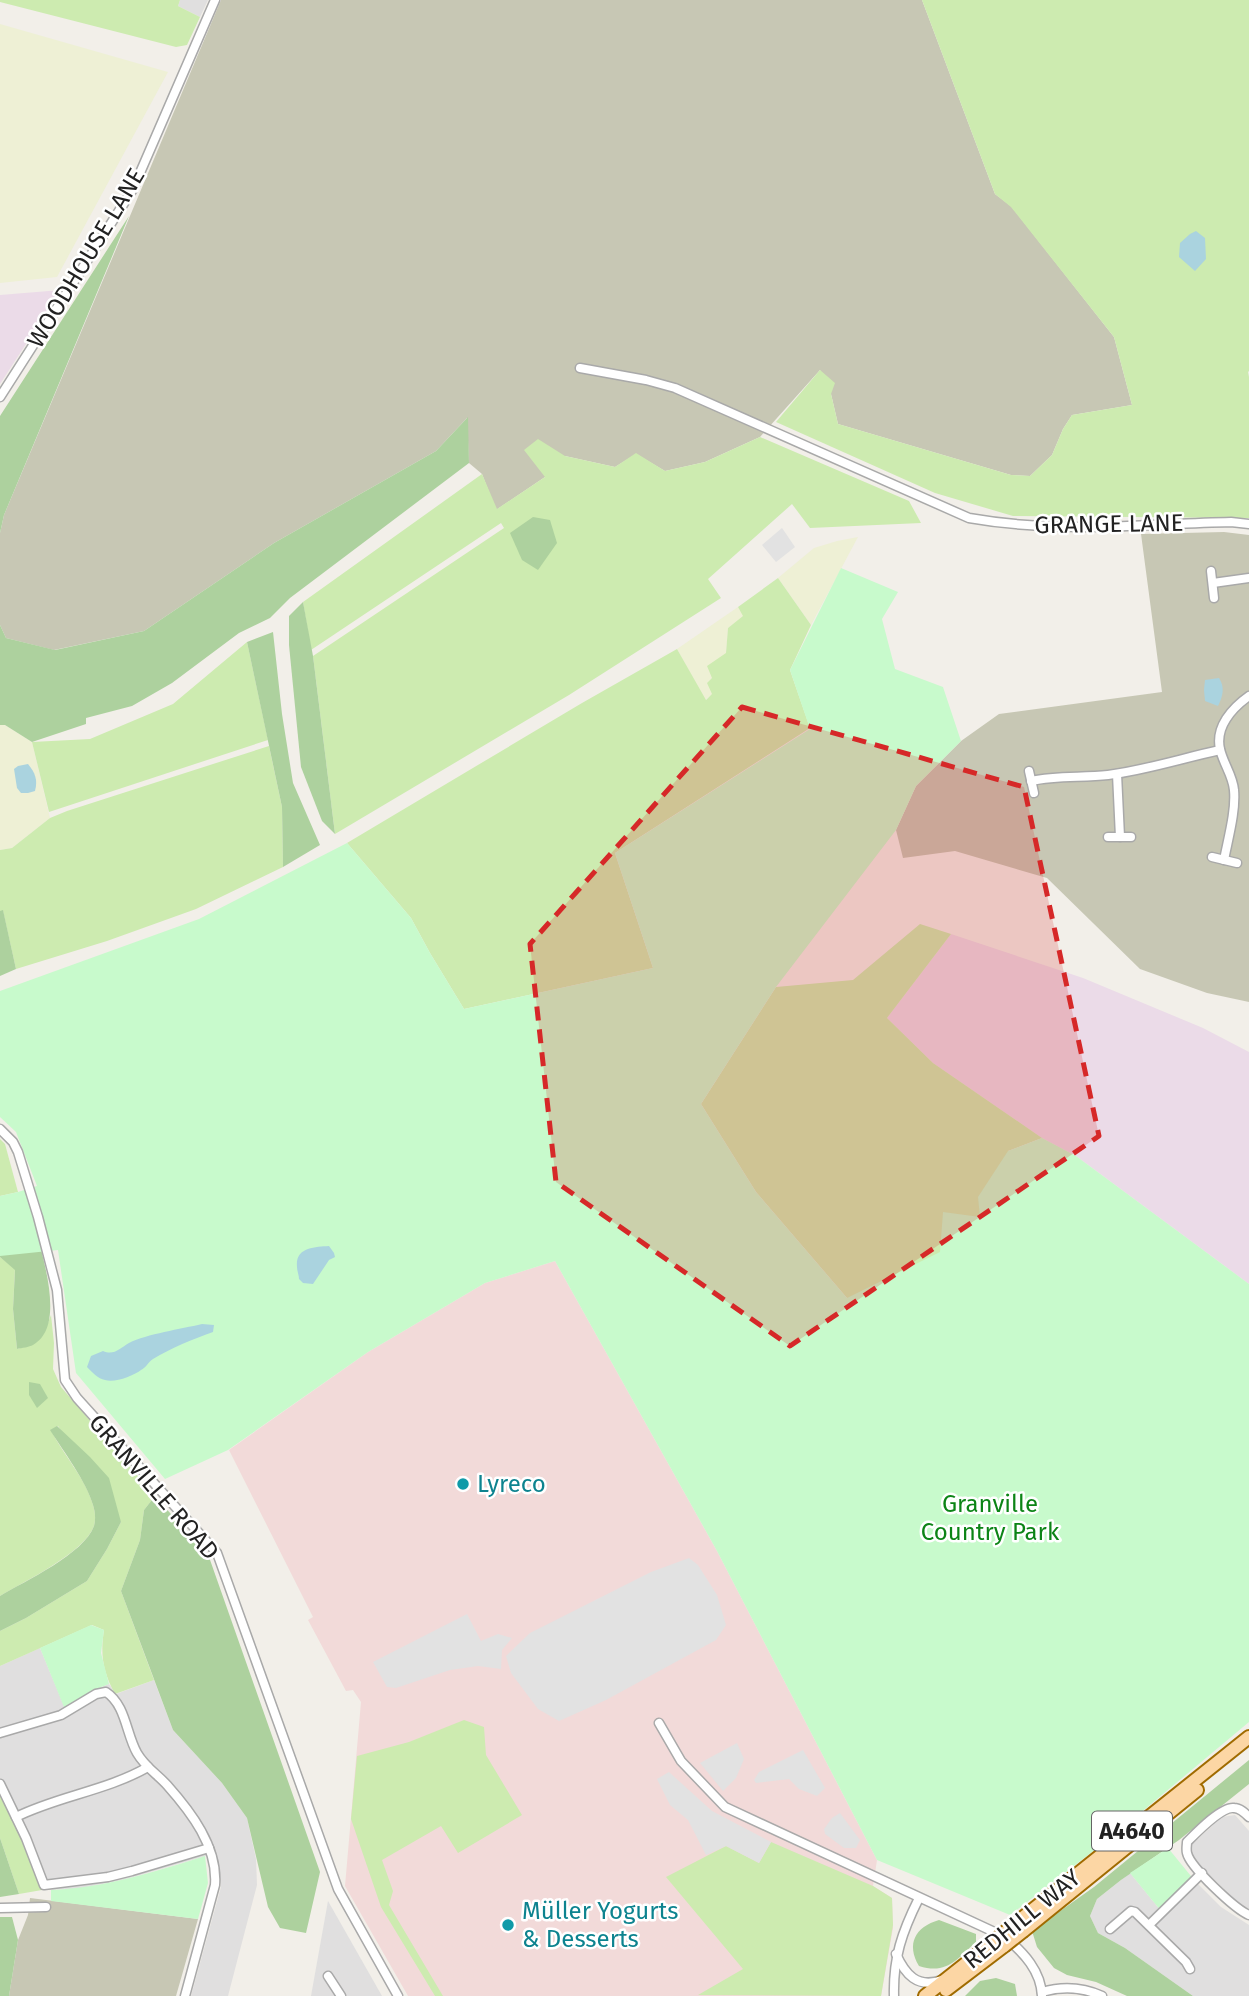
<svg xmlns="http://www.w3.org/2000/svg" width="1249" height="1996" font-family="'Fira Sans',sans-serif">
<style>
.residential{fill:#e0dfdf}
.commercial{fill:#f2dad9}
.industrial{fill:#ebdbe8}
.construction{fill:#c7c7b4}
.farmland{fill:#eef0d5}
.grass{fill:#cdebb0}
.forest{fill:#add19e}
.park{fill:#c8facc}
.parking{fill:#e2e2e2}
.water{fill:#aad3df}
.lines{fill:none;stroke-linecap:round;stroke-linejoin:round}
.minor-casing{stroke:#a9a9a9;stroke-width:11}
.primary-casing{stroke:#a06b00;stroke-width:16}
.minor{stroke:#fff;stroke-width:8}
.primary{stroke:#fcd6a4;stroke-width:12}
.primary-bridge-casing{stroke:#a06b00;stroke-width:16;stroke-linecap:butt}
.primary-bridge{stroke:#fcd6a4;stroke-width:12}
.marked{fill:#d62828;fill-opacity:0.2;stroke:#d62828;stroke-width:5;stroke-dasharray:14 9;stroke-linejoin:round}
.culture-dot{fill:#0f9aa8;stroke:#fff;stroke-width:2.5}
.labels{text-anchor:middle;stroke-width:5;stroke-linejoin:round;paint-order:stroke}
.shield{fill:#fff;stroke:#646464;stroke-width:2}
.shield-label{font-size:23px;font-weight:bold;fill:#222}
.street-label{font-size:24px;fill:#222;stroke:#fff}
.culture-label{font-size:24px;fill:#0d838f;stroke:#fff;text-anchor:start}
.park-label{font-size:24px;fill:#0c8416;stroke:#fff}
</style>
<rect width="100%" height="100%" fill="#f2efe9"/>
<!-- residential -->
<g class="residential">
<path d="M180,0h28l-8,17 -22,-11z"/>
<path d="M40,1648l24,58 32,-17 13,-5 7,10 38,-14 19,50 49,53 25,35 9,41 1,26 -29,111h-37l30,-109 -5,-34 -93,27 -47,9 -34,1 -10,-32 -32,-65v-127z"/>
<path d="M1235,1815l14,16v78l-7,-3 -47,-45 -6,-14 33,-30z"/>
<path d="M1130,1873l31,38 34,-30 26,26 28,18v71h-56l-68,-48 -27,-15 -8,-17 7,-17z"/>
<path d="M328,1901l54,95h-71z"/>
</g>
<!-- commercial -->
<path class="commercial" d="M555,1261l162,290 160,309 -4,26 19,12 1,30 -12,68h-473l-63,-110 16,-184 -8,-12 -7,1 -38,-71 5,-3 -84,-167 139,-98 117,-69z"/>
<!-- industrial -->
<g class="industrial">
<path d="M61,290l-61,94v-89z"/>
<path d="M951,934l132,44 120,50 46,24v232l-173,-128 -34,-18 -109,-75 -46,-45z"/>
</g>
<!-- construction -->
<g class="construction">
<path d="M221,0h701l73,194 16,12 103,131 18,68 -60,10 -9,14 -11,26 -22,21 -19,-1 -173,-51 -7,-30 -11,-24 -60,67 -55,25 -40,9 -29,-17 -21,13 -50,-11 -20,21 -49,33 -14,-36 -13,-11 -2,-45 -31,33 -162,92 -130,88 -90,19 -48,-12 -6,-13v-92l4,-18z"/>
<path d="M1224,532l25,3v467l-42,-9 -67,-24 -93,-91 -92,-27 -52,7 -7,-28 20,-44 45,-45 38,-27 163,-22 -21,-158z"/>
<path d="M30,1898l168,21 -22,77h-167l9,-56 10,-25z"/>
</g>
<!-- farmland -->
<g class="farmland">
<path d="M0,24l168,48 -111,205 -57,6z"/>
<path d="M858,537l-47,88 -33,-47 36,-30 23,-7z"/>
<path d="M738,607l6,9 -16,12 -2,26 -14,24 1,16 -8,6 -28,-51z"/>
<path d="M0,725h5l27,17 18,76 -38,30 -12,2z"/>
</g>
<!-- grass -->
<g class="grass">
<path d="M0,0h180l-2,6 22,11 -13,28 -11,2 -176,-45z"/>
<path d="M922,0h327v371l-1,1 1,5v141l-236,-2 -78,-23 -159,-71 44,-52 15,13 -4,11 7,30 173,51 19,1 22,-21 11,-26 9,-14 60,-10 -18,-68 -103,-130 -16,-13z"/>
<path d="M760,437l149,64 12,22 -111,5 -18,-24 -84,75 13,19 -152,97 -234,139 -22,-178 191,-128 -3,-5 -190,127 -8,-48 179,-128 15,35 48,-32 -21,-27 14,-11 27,17 50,11 21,-14 29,18 40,-9z"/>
<path d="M778,578l33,47 -21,45 20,58 -195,125 38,115 -189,41 -34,-56 -19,-35 -64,-75 235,-140 95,-54 29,51 6,-6 -5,-11 5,-5 -5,-12 19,-13 2,-25 15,-12 -5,-9z"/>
<path d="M247,642l21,98 -219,72 -17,-70 58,-3 83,-35z"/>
<path d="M269,746l13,61 1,60 -87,42 -89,32 -91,28 -13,-58h-3v-61l12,-2 38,-30 17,-7z"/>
<path d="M920,924l31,10 -64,84 46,45 109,75 -34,13 40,159 -201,-12 -91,-106 -55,-88 75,-117 77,-7z"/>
<path d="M0,1139l5,5 13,48 -18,4z"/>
<path d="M0,1257l15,12 -2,40 4,40c24,-6 26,-13 34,-34l3,28 -1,26 8,18 94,109 -11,14 -4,30 -19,51 33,89 -39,14c-12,-22 -15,-39 -11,-64l-12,-5 -92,41v-35l26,-13 61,-37 20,-32 14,-27 -63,-96 -7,4c12,25 34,47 42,75 2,6 3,14 1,21 -10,27 -69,55 -94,70z"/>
<path d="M464,1720l20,7 2,28 36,60 -64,38 -17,-27 -59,34 11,31 -4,14 54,91h-8l-54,-89 -30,-88 6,-63 52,-14z"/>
<path d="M0,1793l32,65 10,32 -23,4 -19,-56z"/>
<path d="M771,1842l102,44 19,12 1,27 -12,71 -183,-1 45,-26 -77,-92 60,-31 33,17z"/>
</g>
<!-- forest -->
<g class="forest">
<path d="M129,216l-125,299 -4,18v-117z"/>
<path d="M468,417l1,46 -179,135 -20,20 -31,15 -67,50 -40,23 -46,12v6l-54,18 -27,-17h-5v-100l6,13 49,12 89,-19 130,-88 162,-92z"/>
<path d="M533,517l17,3 7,23 -19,27 -16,-10 -12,-27z"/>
<path d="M303,602l10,54 22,178 -13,-13 -21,-54 -12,-122v-29z"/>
<path d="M273,632l9,82 11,69 27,62 -37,22 -1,-60 -35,-165z"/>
<path d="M3,910l13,59 -16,7v-65z"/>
<path d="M0,1228l39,13c6,26 25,87 -6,104 -4,2 -11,3 -16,4l-4,-40 2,-39 -15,-13z"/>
<path d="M29,1382l11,2 8,14 -11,10 -8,-13z"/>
<path d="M57,1426l33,31 19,21 12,44 -14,27 -20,32 -61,37 -26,13v-35c25,-15 84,-42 94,-70 2,-7 1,-15 -1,-21 -7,-24 -29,-53 -43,-75z"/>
<path d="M155,1496l54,61 111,315 -14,61 -26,-5 -12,-21 -21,-89 -25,-35 -49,-53 -52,-139 19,-51 4,-30z"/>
<path d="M1249,1760v24l-70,56 -58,40 -24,19 -7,17 8,17 27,15 68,48h-66l-31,-14 -29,-7 -13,-7 -17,-21 -5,-16 62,-44z"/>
<path d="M0,1838l19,56 -19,3z"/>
<path d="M0,1917h12l6,23 -9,56h-9z"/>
<path d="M939,1920l37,14v8c-19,17 -29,33 -57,24 -13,-22 -4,-39 20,-46z"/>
<path d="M996,1978l19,6 2,12h-52l15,-15z"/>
</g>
<!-- park -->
<g class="park">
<path d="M841,568l57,24 -16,27 13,50 48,18 18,54 -45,45 -20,44 -120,157 -75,117 55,88 91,106 93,-46 3,-40 37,5 -2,-20 30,-46 34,-13 34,18 173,128v438l-135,113 -104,80 -133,-55 -160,-309 -162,-290 -70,22 -117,69 -140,98 -63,29 -89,-106 -18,-123 -58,6v-60l18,-4 19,-6 -21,-54 -16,-15v-126l199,-72 148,-76 64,75 19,35 34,56 189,-41 -38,-115 195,-124 -20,-59z"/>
<path d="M91,1625l13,5 -3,23 8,31 -13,5 -32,18 -24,-59z"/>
<path d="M1168,1848l27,33 -34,30 -31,-38z"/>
<path d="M205,1856l3,27 -10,36 -147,-18v-11c53,-2 103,-18 154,-34z"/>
</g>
<!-- parking -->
<g class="parking">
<path d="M782,528l13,19 -19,15 -14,-17z"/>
<path d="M689,1558l9,7 19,30 9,30 -10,15 -110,60 -47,21 -21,-12 -27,-36 -5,-17 24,-23 121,-61z"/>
<path d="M467,1614l14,27 17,-7 14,4 -10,12 -1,19 -23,-3 -28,4 -54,18 -9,-1 -14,-25z"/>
<path d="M737,1743l7,16 -8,19 -13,13 -23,-28z"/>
<path d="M803,1750l22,38 -8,8 -18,-7 -10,-10 -33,4 -2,-3 5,-8z"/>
<path d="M669,1772l43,39 59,31 -12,21 -33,-17 -20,9 -18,-35 -18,-15 -13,-26z"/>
<path d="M840,1813l20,27 -4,8h-12l-19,-14 -1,-5 8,-11z"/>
</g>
<!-- water -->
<g class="water">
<path d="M1196,231l9,7 1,21 -11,12 -16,-14 1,-14 10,-9z"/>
<path d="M1219,678c6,9 4,18 -1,28l-13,-5 -1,-11 1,-10z"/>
<path d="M28,764c7,9 10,15 7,27l-7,2h-7l-4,-5 -3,-19 4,-3z"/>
<path d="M329,1246l5,7 1,4 -6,3 -16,24 -10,-1 -4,-4c0,-4 -2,-8 -2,-12 -2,-20 18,-20 32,-21z"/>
<path d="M202,1324l12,1 -1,7c-20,7 -42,16 -60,27 -5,3 -7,9 -12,11 -8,6 -26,13 -36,10 -7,-1 -13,-8 -18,-13l4,-11 12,-5c11,5 17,-3 26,-8 18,-9 52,-14 73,-19z"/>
</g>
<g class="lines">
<defs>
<g id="minor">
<path d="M580,368l66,12 29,8 294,130c91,16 171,6 262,4l18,2"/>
<path d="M0,397l133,-208 82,-189"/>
<path d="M1211,571l3,27"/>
<path d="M1213,583l36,-5"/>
<path d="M1029,771l5,22"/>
<path d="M1117,774l3,63"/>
<path d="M1031,781c26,-6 51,-3 77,-6 38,-5 75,-17 112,-25"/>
<path d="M1108,837h23"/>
<path d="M1212,857l25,6"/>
<path d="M1224,860c4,-21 12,-49 10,-70 -1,-14 -11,-27 -14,-41 -5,-22 12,-41 29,-53"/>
<path d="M0,1129l13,13 5,10 20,65 19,73 8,90 12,18 140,155 121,336 60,107"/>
<path d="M659,1723l22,38 44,46 280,130c19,16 36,34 37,59"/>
<path d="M0,1733l61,-18 35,-21 10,-2c20,13 20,42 31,61 8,14 20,21 30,32 24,27 51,62 48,100l-30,111"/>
<path d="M0,1784l26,54 18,47 64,-8 24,-6 77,-23"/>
<path d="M16,1817c42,-21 90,-26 132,-50"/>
<path d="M1249,1817c-4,-4 -9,-9 -15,-9 -12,-2 -38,25 -47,34 0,3 -1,7 0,11 3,14 48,56 62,62"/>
<path d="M0,1908l46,-1"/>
<path d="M1149,1925l53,-52"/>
<path d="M1110,1929l21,-18 4,1 51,50 4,7"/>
<path d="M896,1954c9,20 21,35 46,26"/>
<path d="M328,1976l13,20"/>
<path d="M1042,1992c21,-6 40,-5 60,4"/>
<path d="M894,1996c-1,-38 8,-64 25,-98"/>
</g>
<g id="primary">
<path d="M1015,1924l234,-187"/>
<path d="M1023,1931l174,-141"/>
<path d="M946,1990l58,-44"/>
<path d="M925,1996l72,-57"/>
</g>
</defs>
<!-- minor casing -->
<use href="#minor" class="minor-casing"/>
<!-- primary casing -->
<use href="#primary" class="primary-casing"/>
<!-- minor -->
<use href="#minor" class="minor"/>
<!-- primary -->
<use href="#primary" class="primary"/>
<defs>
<g id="primary-bridge">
<path d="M997,1939l18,-15"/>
<path d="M1004,1946l19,-15"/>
</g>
</defs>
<!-- primary-bridge casing -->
<use href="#primary-bridge" class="primary-bridge-casing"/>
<!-- primary-bridge -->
<use href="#primary-bridge" class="primary-bridge"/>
</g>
<!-- marked area -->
<path class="marked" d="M742,707l282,80 75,349 -309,210 -234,-164 -26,-238z"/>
<!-- markers -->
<g class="culture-dot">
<circle cx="463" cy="1484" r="7"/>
<circle cx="508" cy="1925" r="7"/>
</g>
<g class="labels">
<!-- shield labels -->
<rect class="shield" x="1092" y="1811.5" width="80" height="39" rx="5"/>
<g class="shield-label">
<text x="1132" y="1839">A4640</text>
</g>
<!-- street labels -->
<g class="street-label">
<text transform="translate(86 258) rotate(-59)" y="8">WOODHOUSE LANE</text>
<text transform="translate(1109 524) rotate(-1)" y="8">GRANGE LANE</text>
<text transform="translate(154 1487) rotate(49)" y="8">GRANVILLE ROAD</text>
<text transform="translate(1022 1919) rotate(-39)" y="8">REDHILL WAY</text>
</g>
<!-- culture labels -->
<g class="culture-label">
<text x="477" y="1492">Lyreco</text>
<text x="522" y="1919">Müller Yogurts<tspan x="522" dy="28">&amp; Desserts</tspan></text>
</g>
<!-- park labels -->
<g class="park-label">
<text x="990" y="1512">Granville<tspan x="990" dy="28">Country Park</tspan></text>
</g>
</g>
</svg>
